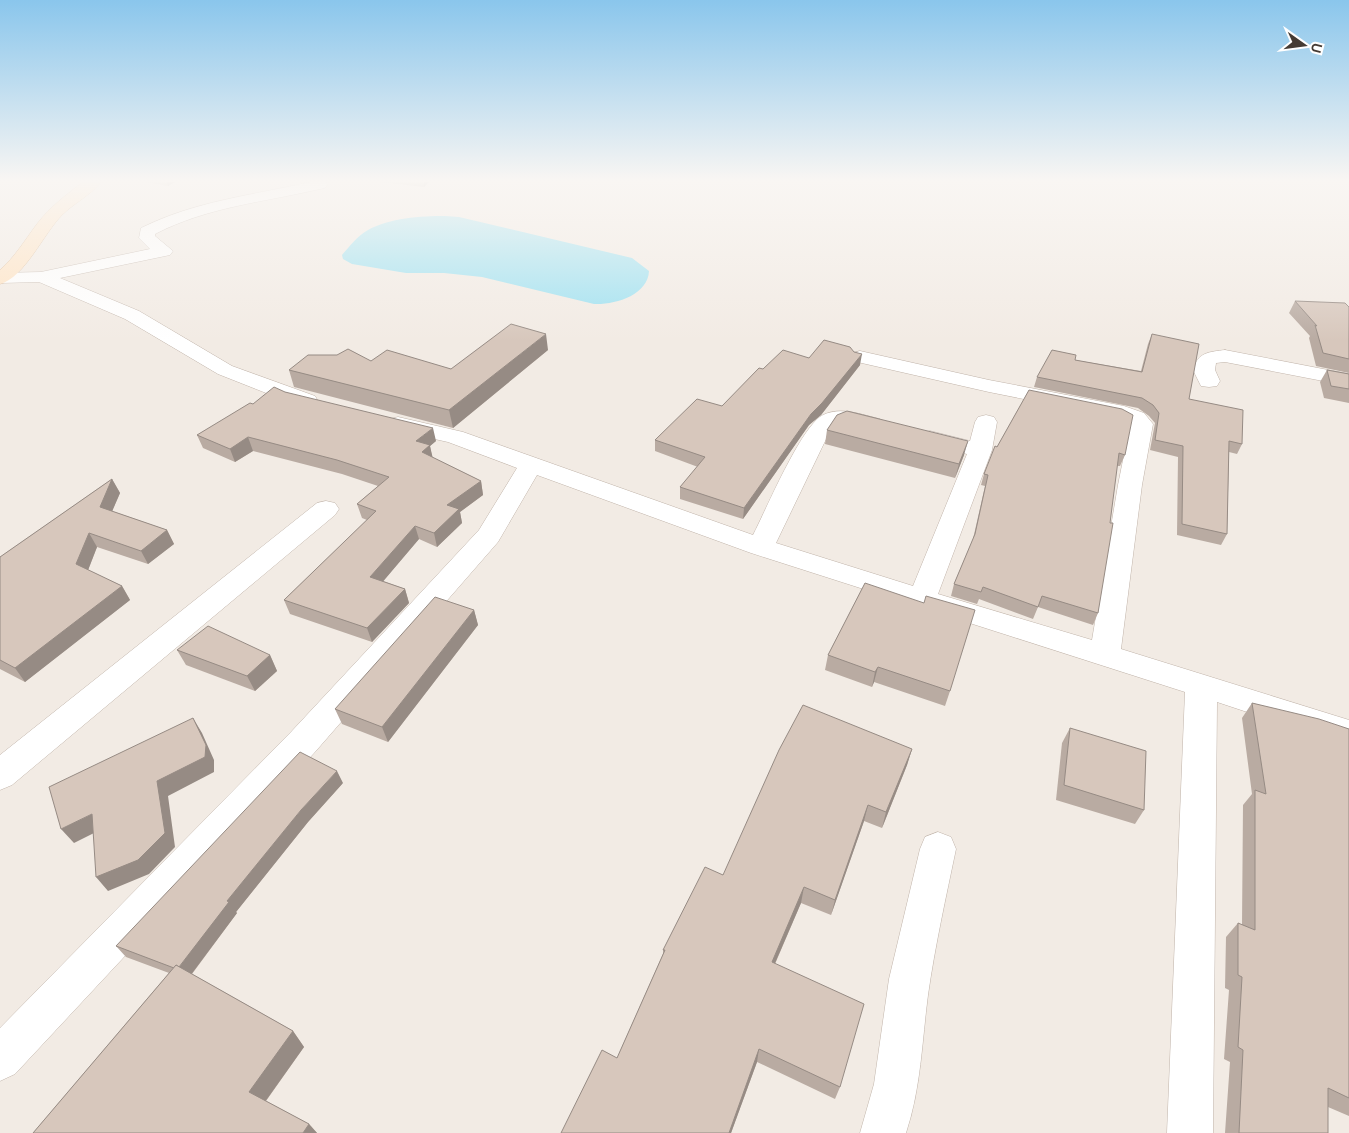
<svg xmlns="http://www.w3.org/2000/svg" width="1349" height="1133" font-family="'DM Sans',sans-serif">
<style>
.water{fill:#9ee1f1}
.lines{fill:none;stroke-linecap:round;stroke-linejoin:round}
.street-casing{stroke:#c1b4aa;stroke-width:1}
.secondary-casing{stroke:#d7b795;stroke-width:1}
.street{fill:#fff;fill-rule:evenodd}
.secondary{fill:#ffe3c2;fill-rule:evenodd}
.wall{fill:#b9aba2}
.shaded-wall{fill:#968b84}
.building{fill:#d7c7bc;stroke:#968b84}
</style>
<rect width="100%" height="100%" fill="#f2ebe4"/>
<!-- water -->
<path class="water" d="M445,216l14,1 173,41 17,13c-1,24 -34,34 -55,33l-112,-27 -38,-4h-38l-54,-9 -9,-5 -1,-4c8,-9 15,-19 26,-25 22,-12 52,-14 77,-14z"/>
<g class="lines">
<defs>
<g id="street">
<path d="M311,182h15l1,3 -2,3 -5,1c-56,13 -113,18 -165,45v2l18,15 -3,4 -110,23 79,33 93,55 83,30 3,5 -3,5 -8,2 -8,-2 -81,-32 -93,-55 -86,-37 -39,1v-10l41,-1 109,-23 -11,-11 2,-10c54,-27 112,-33 170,-46z"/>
<path d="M1225,350l124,24v12l-124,-24 -9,1 -1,7 5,11 -3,5 -8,1 -8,-1 -8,-16c5,-18 16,-18 32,-20z"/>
<path d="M860,351l129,29 135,26 20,7 9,11 -11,61 -21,164 228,71v26l-132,-44 -4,431h-46l18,-441 -434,-139 -214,-78 -39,67 -183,210 -300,322 -15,7v-53l291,-296 188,-202 38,-62 -69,-26 -58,-13 -3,-5 3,-5 8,-2 65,15 290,103c13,-25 48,-109 70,-120 18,-9 39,0 57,4l3,5 -3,5 -8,2 -32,-6 -12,10 -52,108 137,43 54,-132 -45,-11 -4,-5 4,-5 8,-2 40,10 5,-19 3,-5 8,-2 8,2 3,5 -5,28 -54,144 154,46 26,-155 12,-60 -12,-7 -129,-26 -136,-31 -3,-4 3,-4z"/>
<path d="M326,501l9,2 4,6 -4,6 -323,270 -12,5v-35l317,-252z"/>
<path d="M938,832l13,5 5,12c-10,48 -21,97 -28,146 -6,46 -7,93 -22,138h-46l14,-49 15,-105 31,-130 5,-12z"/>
</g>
<path id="secondary" d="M83,182h18c-10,13 -27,21 -39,33 -18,18 -38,63 -62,69v-14c15,-13 25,-30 37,-46 13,-17 29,-29 46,-42z"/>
</defs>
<!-- street casing -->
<use href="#street" class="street-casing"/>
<!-- secondary casing -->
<use href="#secondary" class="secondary-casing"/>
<!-- street -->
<use href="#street" class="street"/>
<!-- secondary -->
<use href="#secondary" class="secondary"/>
</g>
<!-- wall -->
<g class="wall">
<path d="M147,182h28l-7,4z"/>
<path d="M382,182h47l-5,5z"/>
<path d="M1295,301l54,6v66l-33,-7 -7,-28 1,-2 -21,-23z"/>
<path d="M1152,334l37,65 53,45 -5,10 -8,-2 -2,82 -6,11 -44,-10 1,-78 -28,-7 5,-27 -6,-7 -11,-8 -104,-21 3,-10 38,-17 66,11 7,-27z"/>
<path d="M548,350l-95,78 -159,-41 -5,-17 82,-9 80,8z"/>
<path d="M809,358l51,7 -39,50 -12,10 -66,94 -63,-20v-12l18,-20 -43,-16v-11l67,-34 41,-37z"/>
<path d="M1327,370l22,4v29l-25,-5 -4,-16z"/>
<path d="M1029,390l96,65 -5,11h-3l-19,147 -5,12 -55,-18 -5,12 -54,-20 -2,5 -26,-8 3,-12 19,-45 12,-53 -4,-1 3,-11 13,-27z"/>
<path d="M285,392l151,49 -6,5 2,11 49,24 2,14 -23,17 2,11 -25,24 -18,-8 -36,42 22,8 4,14 -37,39 -82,-28 -6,-14 83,-80 -5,-2 -5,-14 21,-18 -36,-12 -89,-23 -18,11 -32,-14 -6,-13 56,-31z"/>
<path d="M827,430l137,25 -9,23 -130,-34z"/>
<path d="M112,479l8,14 -8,18 55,19 7,14 -26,20 -51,-17 -9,23 34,16 8,14 -105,82 -25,-13v-112z"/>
<path d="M865,583l85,108 -5,15 -71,-24 -2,5 -47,-17 3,-15z"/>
<path d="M474,610l4,15 -90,117 -46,-18 -7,-15z"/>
<path d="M177,650l93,5 7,16 -22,20 -69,-26z"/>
<path d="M1252,703l97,26v387l-21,-9v26h-103l5,-71 -6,-3 5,-69 -4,-2 1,-51 12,-14 4,2 1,-120 9,-11 -10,-76z"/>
<path d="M1070,728l74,82 -9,14 -79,-24 6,-57z"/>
<path d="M912,749l-5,16 -25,63 -18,-7 -33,94 -30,-12 -26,61 65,123 -5,12 -78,-37 -26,71h-170l56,-75 46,-104v-4l60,-75z"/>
<path d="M343,783l-35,39 -72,90 1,1 -45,61 101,57 11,16 -38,54 43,23 8,9h-284l136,-160 -43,-16 -10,-11z"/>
</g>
<!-- shaded-wall -->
<g class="shaded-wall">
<path d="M167,182h8l-7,4z"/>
<path d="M424,182h5l-5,5z"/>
<path d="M546,334l2,16 -95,78 -4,-18z"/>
<path d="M862,354l-2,11 -39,50 -12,10 -66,94 1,-11 67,-94z"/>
<path d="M433,428l3,13 -6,5 3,13 -8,6 -9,-24z"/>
<path d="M248,437l5,14 -18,11 -5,-13z"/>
<path d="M968,441l-4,14 -9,23 4,-14z"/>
<path d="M112,479l8,14 -12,28 -8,-14z"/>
<path d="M481,481l2,14 -23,17 2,11 -25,24 -3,-14 13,-28z"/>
<path d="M415,526l4,13 -44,52 -5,-14z"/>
<path d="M167,530l7,14 -26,20 -7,-13z"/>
<path d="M89,533l8,14 -12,31 -9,-14z"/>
<path d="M122,586l8,14 -105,82 -10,-14z"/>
<path d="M405,589l4,14 -37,39 -5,-14z"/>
<path d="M474,610l4,15 -90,117 -6,-15z"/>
<path d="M270,655l7,16 -22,20 -8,-15z"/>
<path d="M878,667l-4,15 -2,5 3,-15z"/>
<path d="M193,718l9,15 12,27v12l-46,24 7,51 -26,27 -41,17 -12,-14 61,-96z"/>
<path d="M912,749l-5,16 -25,63 4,-16z"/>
<path d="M337,771l6,12 -35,39 -72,90 1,1 -50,67 -9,-11 49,-68 74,-91z"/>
<path d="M868,805l-4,16 -33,94 4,-15z"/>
<path d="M92,814l12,14 -30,15 -13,-14z"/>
<path d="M804,887l-3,16 -32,74 3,-15z"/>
<path d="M293,1031l11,16 -42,59 -13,-14z"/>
<path d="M759,1049l-2,13 -26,71h-2z"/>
<path d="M309,1124l8,9h-14z"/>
</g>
<!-- building -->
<g class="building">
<path d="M1295,301l50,2 4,4v52l-26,-6 -8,-28 2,1z"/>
<path d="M511,324l35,10 -97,76 -160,-40 19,-15h29l11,-6 23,12 16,-11 64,19z"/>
<path d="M1152,334l47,10 -10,55 54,11 -1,34 -13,-3 -2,93 -45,-10 1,-78 -28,-6 4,-27 -6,-8 -11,-7 -105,-21 15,-27 24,5 -1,5 67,12z"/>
<path d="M824,340l26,7 4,5 8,2 -40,49 -11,11 -67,94 -64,-21 25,-30 -50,-17 42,-41 25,7 37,-38 4,1 20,-19 26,8z"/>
<path d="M1327,370l22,4v15l-18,-3z"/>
<path d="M274,387l11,5 148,36 -17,13 14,4 -8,7 59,29 -34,24 12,4 -25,24 -19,-7 -45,51 35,12 -38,39 -83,-28 92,-89 -19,-7 32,-27 -52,-17 -89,-23 -18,12 -33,-14 53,-32 3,1z"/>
<path d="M1029,390l93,19 11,6 -8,40 -6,-2 -9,70h3l-15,90 -56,-17 -4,11 -55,-20 -2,5 -27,-8 21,-50 13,-59 -4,-1 11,-28 2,1z"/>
<path d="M847,411l121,30 -9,23 -132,-34 10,-15z"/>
<path d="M112,479l-12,28 67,23 -26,21 -52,-18 -13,31 46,22 -107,82 -15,-8v-103z"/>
<path d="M865,583l59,20 2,-7 49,14 -25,81 -72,-24 -3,5 -47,-17z"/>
<path d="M435,597l39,13 -92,117 -47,-18z"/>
<path d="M208,626l62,29 -23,21 -70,-26z"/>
<path d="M1252,703l67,16 30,10v369l-21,-10v45h-89l4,-83 -5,-3 4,-70 -4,-2v-52l17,7v-140l11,4z"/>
<path d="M803,705l109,44 -26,63 -18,-7 -33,95 -31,-13 -32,75 92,42 -24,83 -81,-38 -30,84h-168l41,-83 15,8 48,-108h-2l42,-83 18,8 56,-125z"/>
<path d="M193,718l13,27 -1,12 -48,24 8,52 -27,27 -42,17 -4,-63 -31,15 -12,-42z"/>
<path d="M1070,728l76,23 -2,59 -80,-25z"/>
<path d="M300,752l37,19 -36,39 -74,91 2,1 -50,65 -3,-2 -2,3 -58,-22z"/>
<path d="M176,965l117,66 -44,61 60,32 -6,9h-270z"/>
</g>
<!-- sky -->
<linearGradient id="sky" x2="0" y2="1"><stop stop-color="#8ac6ec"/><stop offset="0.53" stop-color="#f9f6f3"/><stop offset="1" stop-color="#f9f6f3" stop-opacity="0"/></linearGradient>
<rect width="1349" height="341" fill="url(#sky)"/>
<!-- north arrow -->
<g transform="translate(1304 45) rotate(104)" stroke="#ffffff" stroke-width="4" paint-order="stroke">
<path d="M0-4L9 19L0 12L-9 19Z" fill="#453b34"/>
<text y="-8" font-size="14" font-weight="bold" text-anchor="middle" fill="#453b34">U</text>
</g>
</svg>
